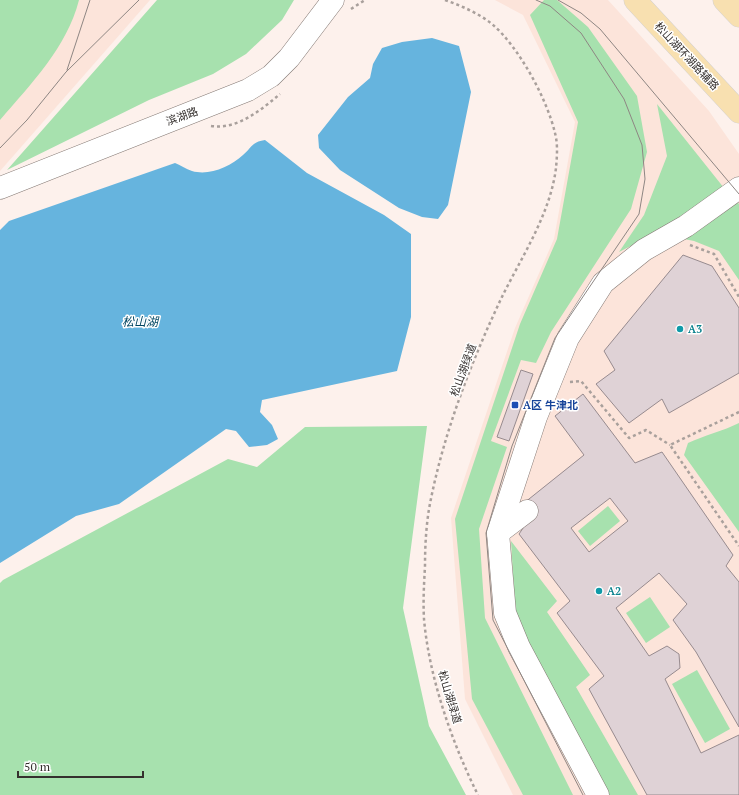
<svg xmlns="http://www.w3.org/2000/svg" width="739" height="795" font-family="'PT Serif','Noto Sans SC',serif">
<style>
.commercial{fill:#fce4da}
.green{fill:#a7e1ae}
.water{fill:#66b4de}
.building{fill:#dfd2d6;stroke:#978b8f;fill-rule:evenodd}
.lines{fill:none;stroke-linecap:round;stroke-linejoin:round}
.minor-casing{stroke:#847974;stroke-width:23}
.major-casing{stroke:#d3d1d1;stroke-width:23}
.path{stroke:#a9a09c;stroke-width:2.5;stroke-dasharray:3 3;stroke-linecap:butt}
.minor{stroke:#fff;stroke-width:22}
.major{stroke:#f8e0b0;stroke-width:22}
.tram{stroke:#8e8683;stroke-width:1}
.culture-dot{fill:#0f9aa8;stroke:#fff;stroke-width:1.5}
.transit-dot{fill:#1a4fb4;stroke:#fff;stroke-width:1.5}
.labels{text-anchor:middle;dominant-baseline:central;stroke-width:3;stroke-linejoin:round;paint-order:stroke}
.street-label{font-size:11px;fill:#35302e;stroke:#fff}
.culture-label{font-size:11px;font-weight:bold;fill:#0d838f;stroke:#fff;text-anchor:start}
.transit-label{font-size:11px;font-weight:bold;fill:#164399;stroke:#fff;text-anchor:start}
.water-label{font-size:12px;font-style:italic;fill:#014662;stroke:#fff}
</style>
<rect width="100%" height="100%" fill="#fdf1ec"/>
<g class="commercial">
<polygon points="0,0 150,0 0,171"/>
<polygon points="495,0 608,0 709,111 739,154 739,795 513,795 465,699 451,518 515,328 554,239 575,122 523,15"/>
</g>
<g class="green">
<path d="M0 0H79C67 47 31 84 0 120Z"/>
<polygon points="157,0 294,0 282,20 246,54 213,74 149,100 7,170"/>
<polygon points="544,0 557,0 588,27 637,96 647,152 631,209 551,332 536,363 521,360 491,441 507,447 479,529 485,618 573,795 523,795 472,699 455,519 520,324 557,239 578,122 530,15"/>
<polygon points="657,104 724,188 658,232 619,252 644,215 667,156"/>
<polygon points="737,202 739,204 739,280 719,251 694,241 679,238"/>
<path d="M739 423V532L684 455 688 443C705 435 723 431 739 423Z"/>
<polygon points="427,426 403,608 429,726 466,795 0,795 0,583 3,580 228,459 257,467 305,427"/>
<polygon points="608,506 620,521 590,546 578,531"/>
<polygon points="511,541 557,601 547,612 590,675 576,687 638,795 606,795 528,647 515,610"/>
<polygon points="650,597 670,627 646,643 626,613"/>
<polygon points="697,670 730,729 705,743 672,684"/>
</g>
<g class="water">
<polygon points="432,38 459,46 471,92 448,205 438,219 422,217 399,208 340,170 319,148 318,135 348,97 370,78 373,64 382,48 402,42"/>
<path d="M265 140 307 173 384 215 411 234V317L397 371 262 400 260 412 272 425 278 439 267 445 249 447 236 431 226 429 119 504 76 516 0 563V230L9 221 175 163C180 165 186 169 192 171 209 176 230 167 243 155 252 147 252 142 265 140Z"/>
</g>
<g class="building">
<polygon points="683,255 712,266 739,308 739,373 669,413 662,399 629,423 596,384 615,370 604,351"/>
<polygon points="521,370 533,374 509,441 497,437"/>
<path d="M583 394 635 463 662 452 733 555 726 566 739 582V727L696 652 673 620 687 604 659 573 616 608 649 656 667 646 679 654 680 668 665 679 701 753 739 735V795H647L589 689 604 676 557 613 570 601 519 534 530 518 524 503 584 455 555 416ZM610 498 628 521 589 552 571 528Z"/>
</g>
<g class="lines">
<g class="minor-casing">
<g id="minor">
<polyline points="0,188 248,90 271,76 289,58 333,0"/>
<polyline points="498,533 527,511"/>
<polyline points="598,795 519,647 505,613 498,533 536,417 568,338 603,283 644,250 686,226 739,188"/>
</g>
</g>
<g class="major-casing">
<g id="major">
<polyline points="635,0 739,112"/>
<polyline points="724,0 739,16"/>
</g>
</g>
<g class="path">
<path d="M445 0C462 6 478 13 492 24 519 47 547 99 555 133 558 144 557 157 556 168 550 216 520 259 500 301 469 367 442 438 429 509 426 528 425 547 425 566 424 584 423 601 424 619 429 677 452 743 478 795"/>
<polyline points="351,9 365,0"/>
<path d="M211 126C237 130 261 110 280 94"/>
<polyline points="690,245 714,254 739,297"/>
<polyline points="570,382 581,381 629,438 646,430 670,445"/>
<polyline points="739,412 670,445 739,546"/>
</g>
<use href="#minor" class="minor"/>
<use href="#major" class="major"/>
<g class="tram">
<polyline points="536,0 550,6 581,33 624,99 642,145 645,179 639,214 555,338 512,446 486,533 493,620 583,795"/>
<polyline points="558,0 581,13 600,29 739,194"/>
<polyline points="67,70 90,0"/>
<polyline points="0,148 27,120 66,72 139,0"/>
</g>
</g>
<g class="culture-dot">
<circle cx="680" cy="329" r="4"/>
<circle cx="599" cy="591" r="4"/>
</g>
<rect class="transit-dot" x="511" y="401" width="8" height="8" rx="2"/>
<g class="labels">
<g class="street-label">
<text transform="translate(687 56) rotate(47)">松山湖环湖路辅路</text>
<text transform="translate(182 116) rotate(-20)">滨湖路</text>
<text transform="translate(463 370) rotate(-70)">松山湖绿道</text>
<text transform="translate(450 697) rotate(73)">松山湖绿道</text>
</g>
<g class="culture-label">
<text x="688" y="329">A3</text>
<text x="607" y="591">A2</text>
</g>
<g class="transit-label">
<text x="523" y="405">A区 牛津北</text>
</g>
<g class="water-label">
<text x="140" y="321">松山湖</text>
</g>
</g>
<path d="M18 771v6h125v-6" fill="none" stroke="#35302e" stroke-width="2"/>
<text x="24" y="771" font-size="12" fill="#35302e" stroke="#ffffff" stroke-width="3" paint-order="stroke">50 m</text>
</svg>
